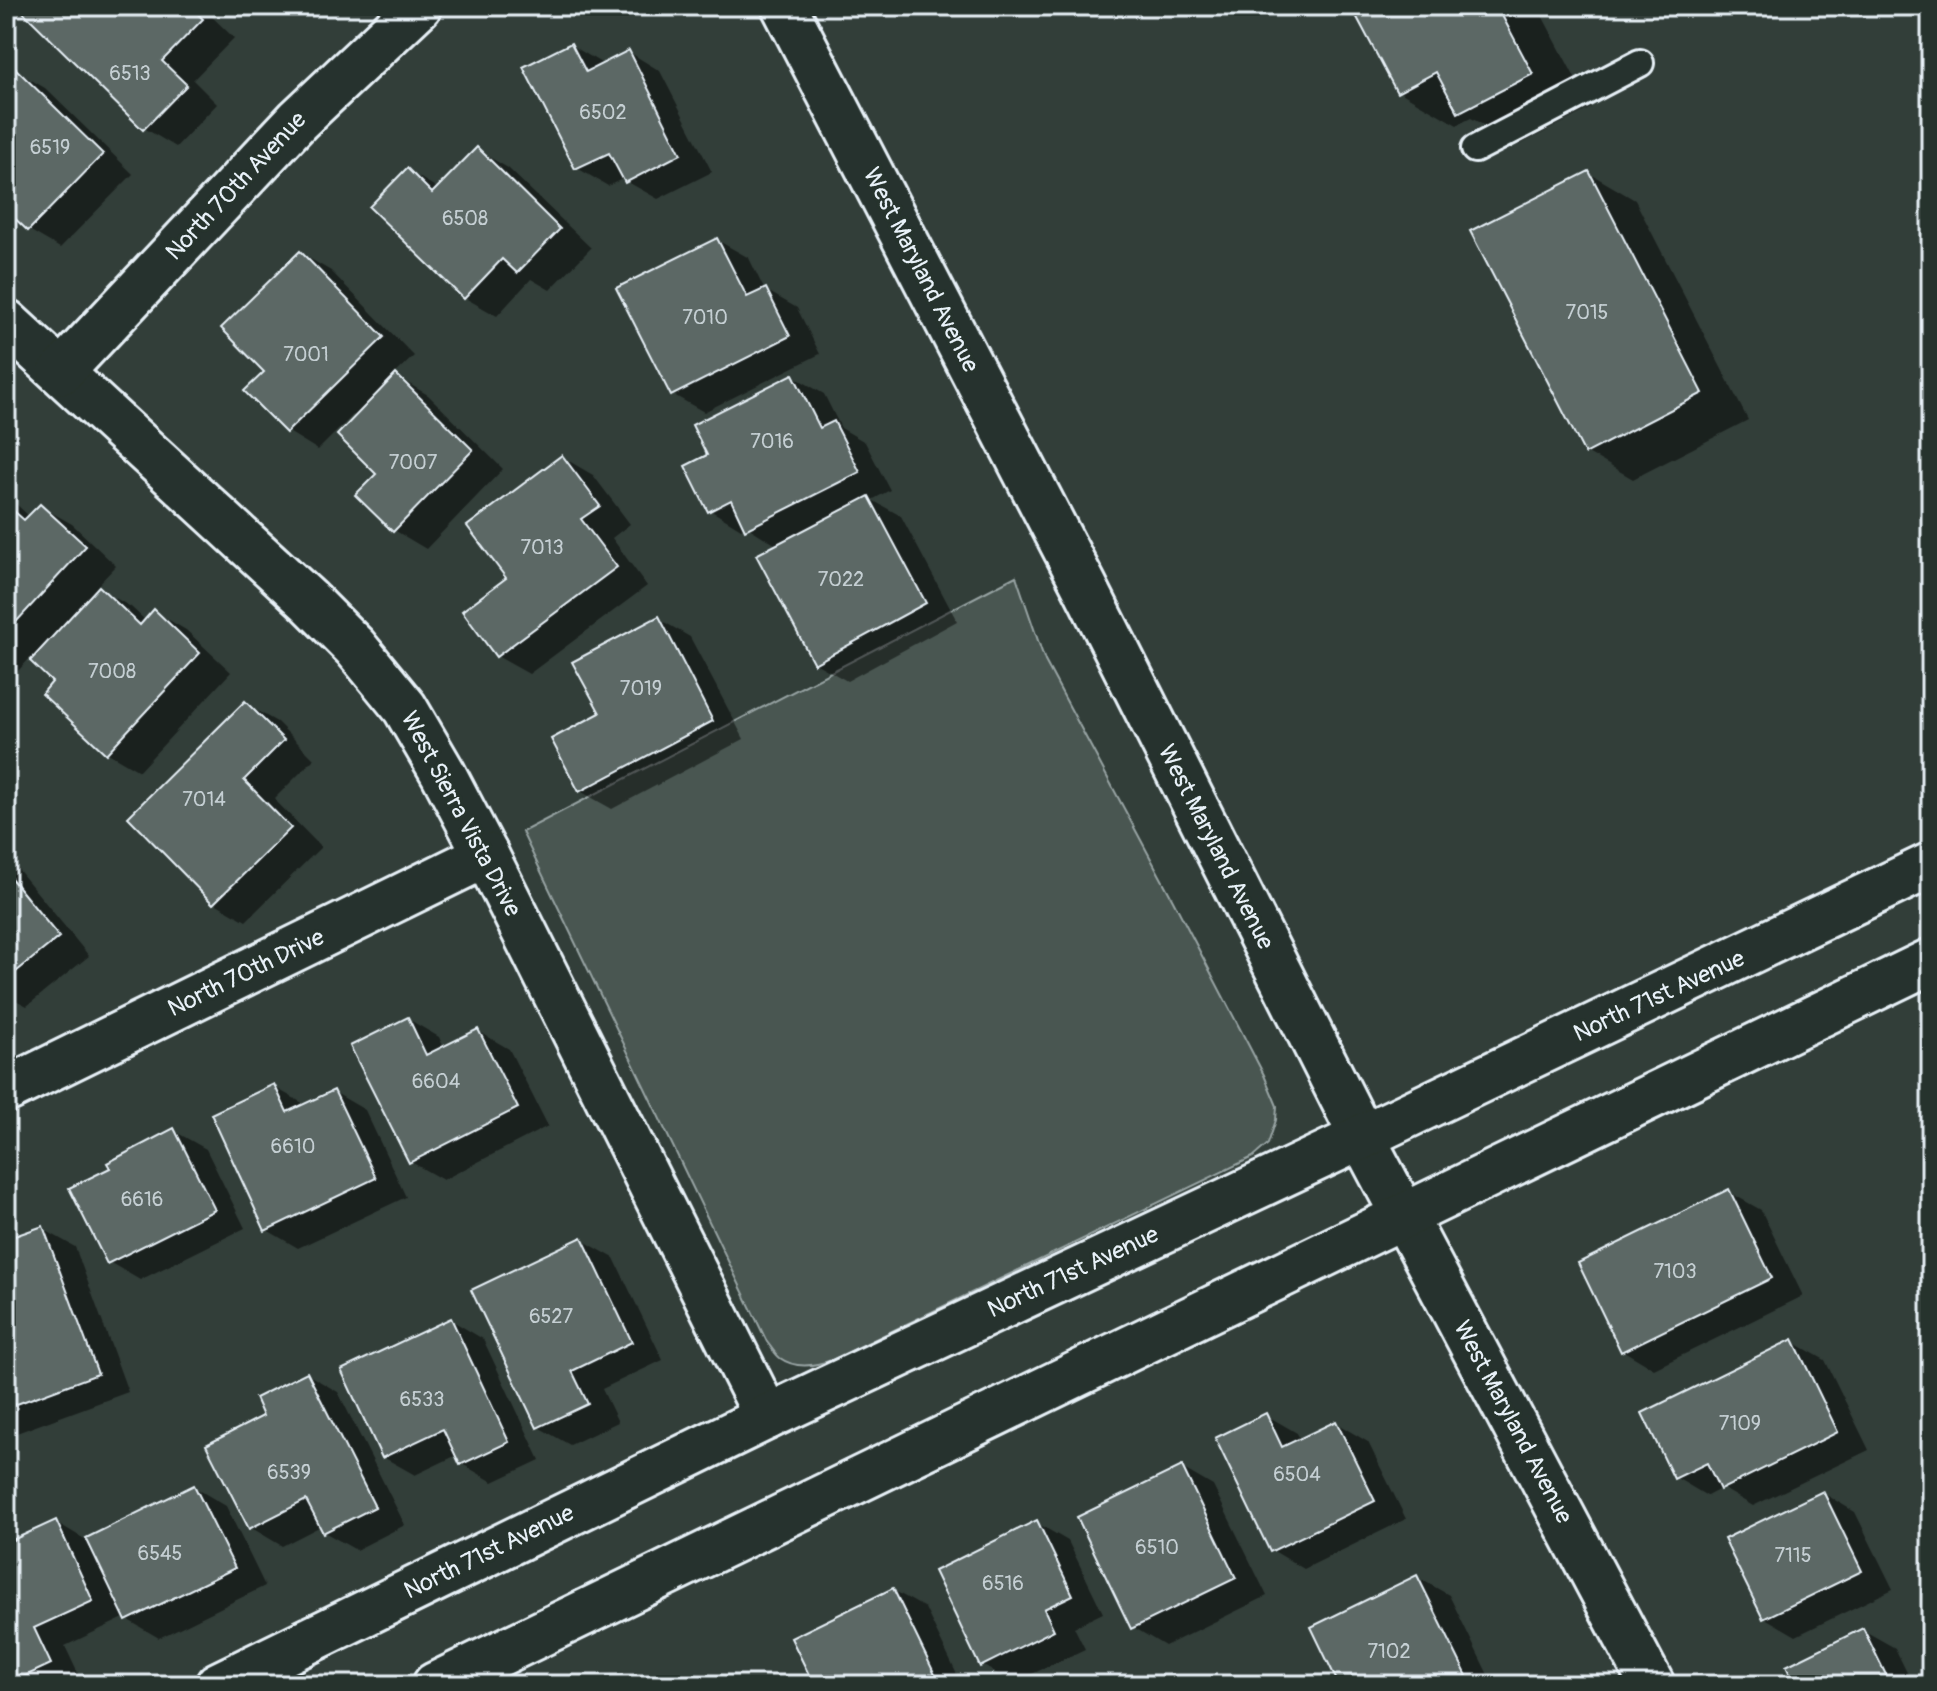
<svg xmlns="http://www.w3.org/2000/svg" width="1937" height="1691" font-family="Pangolin,sans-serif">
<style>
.green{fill:#495651;stroke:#98a4a4;stroke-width:2}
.shadow{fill:#0007}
.building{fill:#5c6865;stroke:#e8f1f8;stroke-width:2}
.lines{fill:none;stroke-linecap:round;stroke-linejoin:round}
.lane-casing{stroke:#e8f1f8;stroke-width:32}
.street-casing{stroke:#e8f1f8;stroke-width:50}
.secondary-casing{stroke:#e8f1f8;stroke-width:50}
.lane{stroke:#26332d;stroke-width:26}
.street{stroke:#26332d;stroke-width:44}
.secondary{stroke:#26332d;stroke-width:44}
.labels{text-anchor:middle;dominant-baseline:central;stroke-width:6;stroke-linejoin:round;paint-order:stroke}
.number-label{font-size:20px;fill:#c5cfd3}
.street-label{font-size:24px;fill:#e8f1f8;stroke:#26332d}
</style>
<rect width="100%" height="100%" fill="#323e39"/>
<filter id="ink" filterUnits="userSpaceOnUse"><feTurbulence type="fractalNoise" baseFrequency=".0125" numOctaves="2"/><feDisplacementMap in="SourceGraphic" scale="16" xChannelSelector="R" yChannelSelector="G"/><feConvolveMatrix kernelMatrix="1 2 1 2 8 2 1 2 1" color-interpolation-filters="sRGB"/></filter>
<g filter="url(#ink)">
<path class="green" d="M1016 576 1045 661 1173 900 1264 1075 1277 1106 1276 1120 1268 1144 1253 1157 832 1360C815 1366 795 1369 780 1358 775 1354 771 1347 767 1342L522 832Z"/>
<g class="shadow">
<polygon points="30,6 201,6 234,38 193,80 217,104 176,147 144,128"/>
<polygon points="1354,6 1537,6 1591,108 1519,145 1471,118 1457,125 1398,91"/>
<polygon points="571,45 603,64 629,52 660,71 712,172 658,199 626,181 624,178 608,186 577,168"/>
<polygon points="14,70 45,88 133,174 60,248 29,230 6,207 6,78"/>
<polygon points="477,150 508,168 591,248 550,290 531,279 497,316 465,298 372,207 407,170 439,189"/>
<polygon points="1589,173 1635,200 1748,420 1633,479 1586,452"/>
<polygon points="717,240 749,258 764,289 797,308 820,354 704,412 672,394"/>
<polygon points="300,253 331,271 414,356 394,375 428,395 503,469 426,549 394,530 379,474 356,418 353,415 318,450 287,431 267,372"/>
<polygon points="793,376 824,394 841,428 865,442 890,490 872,500 901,516 957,621 847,681 815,663 778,546 746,526 741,529 710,510 710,456"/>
<polygon points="562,457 593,475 630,524 612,538 647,586 529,674 497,656 509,578"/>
<polygon points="6,498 14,502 30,517 40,506 72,524 116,566 96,587 131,607 146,621 155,612 186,630 231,672 139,771 108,753 45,694 55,682 30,658 18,671 6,664"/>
<polygon points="659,619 690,637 744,739 612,809 580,791 603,714"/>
<polygon points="245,704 277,722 314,759 274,799 321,847 246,921 215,903 131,817"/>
<polygon points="6,858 13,863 89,956 27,1006 6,995"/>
<polygon points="408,1019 439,1037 444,1048 478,1031 509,1049 548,1126 443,1180 411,1162"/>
<polygon points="274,1087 306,1105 334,1092 365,1110 406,1197 298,1248 267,1230"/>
<polygon points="174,1131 206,1149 245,1228 140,1280 109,1262 112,1169"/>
<polygon points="1729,1192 1761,1210 1803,1296 1654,1369 1622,1350"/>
<polygon points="43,1229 75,1247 128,1392 14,1434 6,1429 6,1242"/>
<polygon points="582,1240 614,1258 663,1360 602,1389 618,1422 570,1445 538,1427"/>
<polygon points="451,1320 483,1339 540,1460 493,1482 462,1464 457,1455 415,1475 383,1457"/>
<polygon points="1793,1342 1825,1360 1869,1450 1753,1506 1722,1488 1707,1496 1675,1477"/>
<polygon points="307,1374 338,1392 405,1525 356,1550 324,1532 321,1526 282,1546 250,1527 266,1417"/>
<polygon points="1266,1415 1297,1433 1301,1441 1336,1423 1368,1442 1406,1519 1304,1569 1272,1550"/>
<polygon points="1182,1468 1213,1486 1267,1596 1165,1646 1133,1627"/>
<polygon points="194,1487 226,1506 265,1586 159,1638 128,1620 126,1617 65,1646 82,1682 76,1685 6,1685 6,1543 8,1544 56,1522 86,1540"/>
<polygon points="1823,1493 1855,1512 1893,1589 1796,1636 1765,1618"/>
<polygon points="1037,1523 1068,1541 1103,1613 1074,1627 1085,1649 1013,1683 982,1665"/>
<polygon points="1417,1577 1449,1595 1493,1685 1342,1685"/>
<polygon points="893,1590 925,1608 962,1685 816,1685"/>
<polygon points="1863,1630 1895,1648 1913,1685 1798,1685"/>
</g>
<g class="building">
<polygon points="27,6 190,6 203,19 162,61 187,85 143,130 22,11"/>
<polygon points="1351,6 1497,6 1533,74 1458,113 1436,72 1397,93"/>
<polygon points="571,43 586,72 629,50 681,154 625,183 609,153 575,169 523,67"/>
<polygon points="14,67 103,154 28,231 6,210 6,75"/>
<polygon points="477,147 560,229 517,273 502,259 464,299 369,207 407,168 432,193"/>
<polygon points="1589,171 1703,393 1585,454 1470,231"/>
<polygon points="717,238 747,297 766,288 790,336 671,396 616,288"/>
<polygon points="300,251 384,337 286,433 244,391 264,372 221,328"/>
<polygon points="396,374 473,450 393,532 355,495 376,474 337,435"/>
<polygon points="793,374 820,428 834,421 860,472 745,530 731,500 708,512 685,466 707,455 692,425"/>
<polygon points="562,455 600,506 581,519 617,567 496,657 462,611 506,578 467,526"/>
<polygon points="869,496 926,603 814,664 756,555"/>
<polygon points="6,504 24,520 40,504 86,546 6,633"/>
<polygon points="99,586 140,625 154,609 200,653 106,754 42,694 52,682 30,661"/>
<polygon points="659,616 713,721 579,792 551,739 600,713 572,662"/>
<polygon points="245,701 284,740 244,780 291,828 213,904 128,817"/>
<polygon points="6,872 59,937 6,980"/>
<polygon points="408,1017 426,1055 478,1029 518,1108 409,1163 350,1046"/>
<polygon points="274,1084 287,1112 334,1090 376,1178 265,1231 211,1114"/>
<polygon points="174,1128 215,1210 107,1264 69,1188 110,1168 107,1163"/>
<polygon points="1729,1189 1772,1278 1621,1352 1578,1263"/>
<polygon points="43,1226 98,1374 6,1408 6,1239"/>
<polygon points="582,1237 632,1342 572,1371 588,1404 537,1428 471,1290"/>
<polygon points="451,1318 509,1442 460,1465 443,1429 382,1458 341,1370"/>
<polygon points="1793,1339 1838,1432 1720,1490 1707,1463 1674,1479 1642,1413"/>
<polygon points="307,1372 375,1507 323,1533 306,1500 249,1529 206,1445 263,1416 255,1398"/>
<polygon points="1266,1413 1282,1447 1336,1421 1375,1501 1270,1552 1215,1438"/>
<polygon points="1182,1466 1236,1578 1131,1629 1077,1517"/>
<polygon points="194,1485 235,1568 126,1621 86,1538"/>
<polygon points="1823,1491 1862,1571 1763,1619 1724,1539"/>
<polygon points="56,1520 93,1601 34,1628 51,1664 6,1685 6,1543"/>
<polygon points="1037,1520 1073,1595 1044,1609 1054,1630 980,1667 934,1571"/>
<polygon points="1417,1575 1467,1676 1448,1685 1339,1685 1311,1627"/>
<polygon points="893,1588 940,1685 814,1685 791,1638"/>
<polygon points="1863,1628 1891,1685 1795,1685 1786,1666"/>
</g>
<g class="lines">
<g class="lane-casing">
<polyline id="lane" points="1475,149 1640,63"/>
</g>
<g class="street-casing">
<g id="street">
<polyline points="6,322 309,601 355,647 405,708 443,773 486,855 767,1417"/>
<polyline points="61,372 298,120 419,6"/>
<polyline points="6,1090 486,855"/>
</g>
</g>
<g class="secondary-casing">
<g id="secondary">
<polyline points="784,6 1084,585 1362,1137 1652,1685"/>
<polyline points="218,1685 767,1417 1362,1137 1931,865"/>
<path d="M435 1685C934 1444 1431 1201 1931 961"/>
</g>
</g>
<use href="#lane" class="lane"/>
<use href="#street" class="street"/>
<use href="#secondary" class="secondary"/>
</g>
</g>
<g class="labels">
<g class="number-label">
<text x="130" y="73">6513</text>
<text x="603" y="112">6502</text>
<text x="50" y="147">6519</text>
<text x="465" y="218">6508</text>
<text x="1587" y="312">7015</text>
<text x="705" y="317">7010</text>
<text x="306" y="354">7001</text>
<text x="772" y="441">7016</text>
<text x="413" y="462">7007</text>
<text x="542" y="547">7013</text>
<text x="841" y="579">7022</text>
<text x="112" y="671">7008</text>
<text x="641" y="688">7019</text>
<text x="204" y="799">7014</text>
<text x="436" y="1081">6604</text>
<text x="293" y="1146">6610</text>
<text x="142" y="1199">6616</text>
<text x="1675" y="1271">7103</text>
<text x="551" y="1316">6527</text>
<text x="422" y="1399">6533</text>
<text x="1740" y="1423">7109</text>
<text x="289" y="1472">6539</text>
<text x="1297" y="1474">6504</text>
<text x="1157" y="1547">6510</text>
<text x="160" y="1553">6545</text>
<text x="1793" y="1555">7115</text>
<text x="1003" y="1583">6516</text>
<text x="1389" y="1651">7102</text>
</g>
<g class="street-label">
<text transform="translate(236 186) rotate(-47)">North 70th Avenue</text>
<text transform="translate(921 270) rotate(63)">West Maryland Avenue</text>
<text transform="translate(461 814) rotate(62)">West Sierra Vista Drive</text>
<text transform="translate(1216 847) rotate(63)">West Maryland Avenue</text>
<text transform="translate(246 973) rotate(-26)">North 70th Drive</text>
<text transform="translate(1659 996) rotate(-25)">North 71st Avenue</text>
<text transform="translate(1073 1272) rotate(-25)">North 71st Avenue</text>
<text transform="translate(1513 1422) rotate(62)">West Maryland Avenue</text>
<text transform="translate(489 1552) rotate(-26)">North 71st Avenue</text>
</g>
</g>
<rect width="1937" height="1691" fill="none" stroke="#26332d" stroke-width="32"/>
<rect x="16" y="16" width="1905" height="1659" fill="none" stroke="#e8f1f8" stroke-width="3" filter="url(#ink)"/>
</svg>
